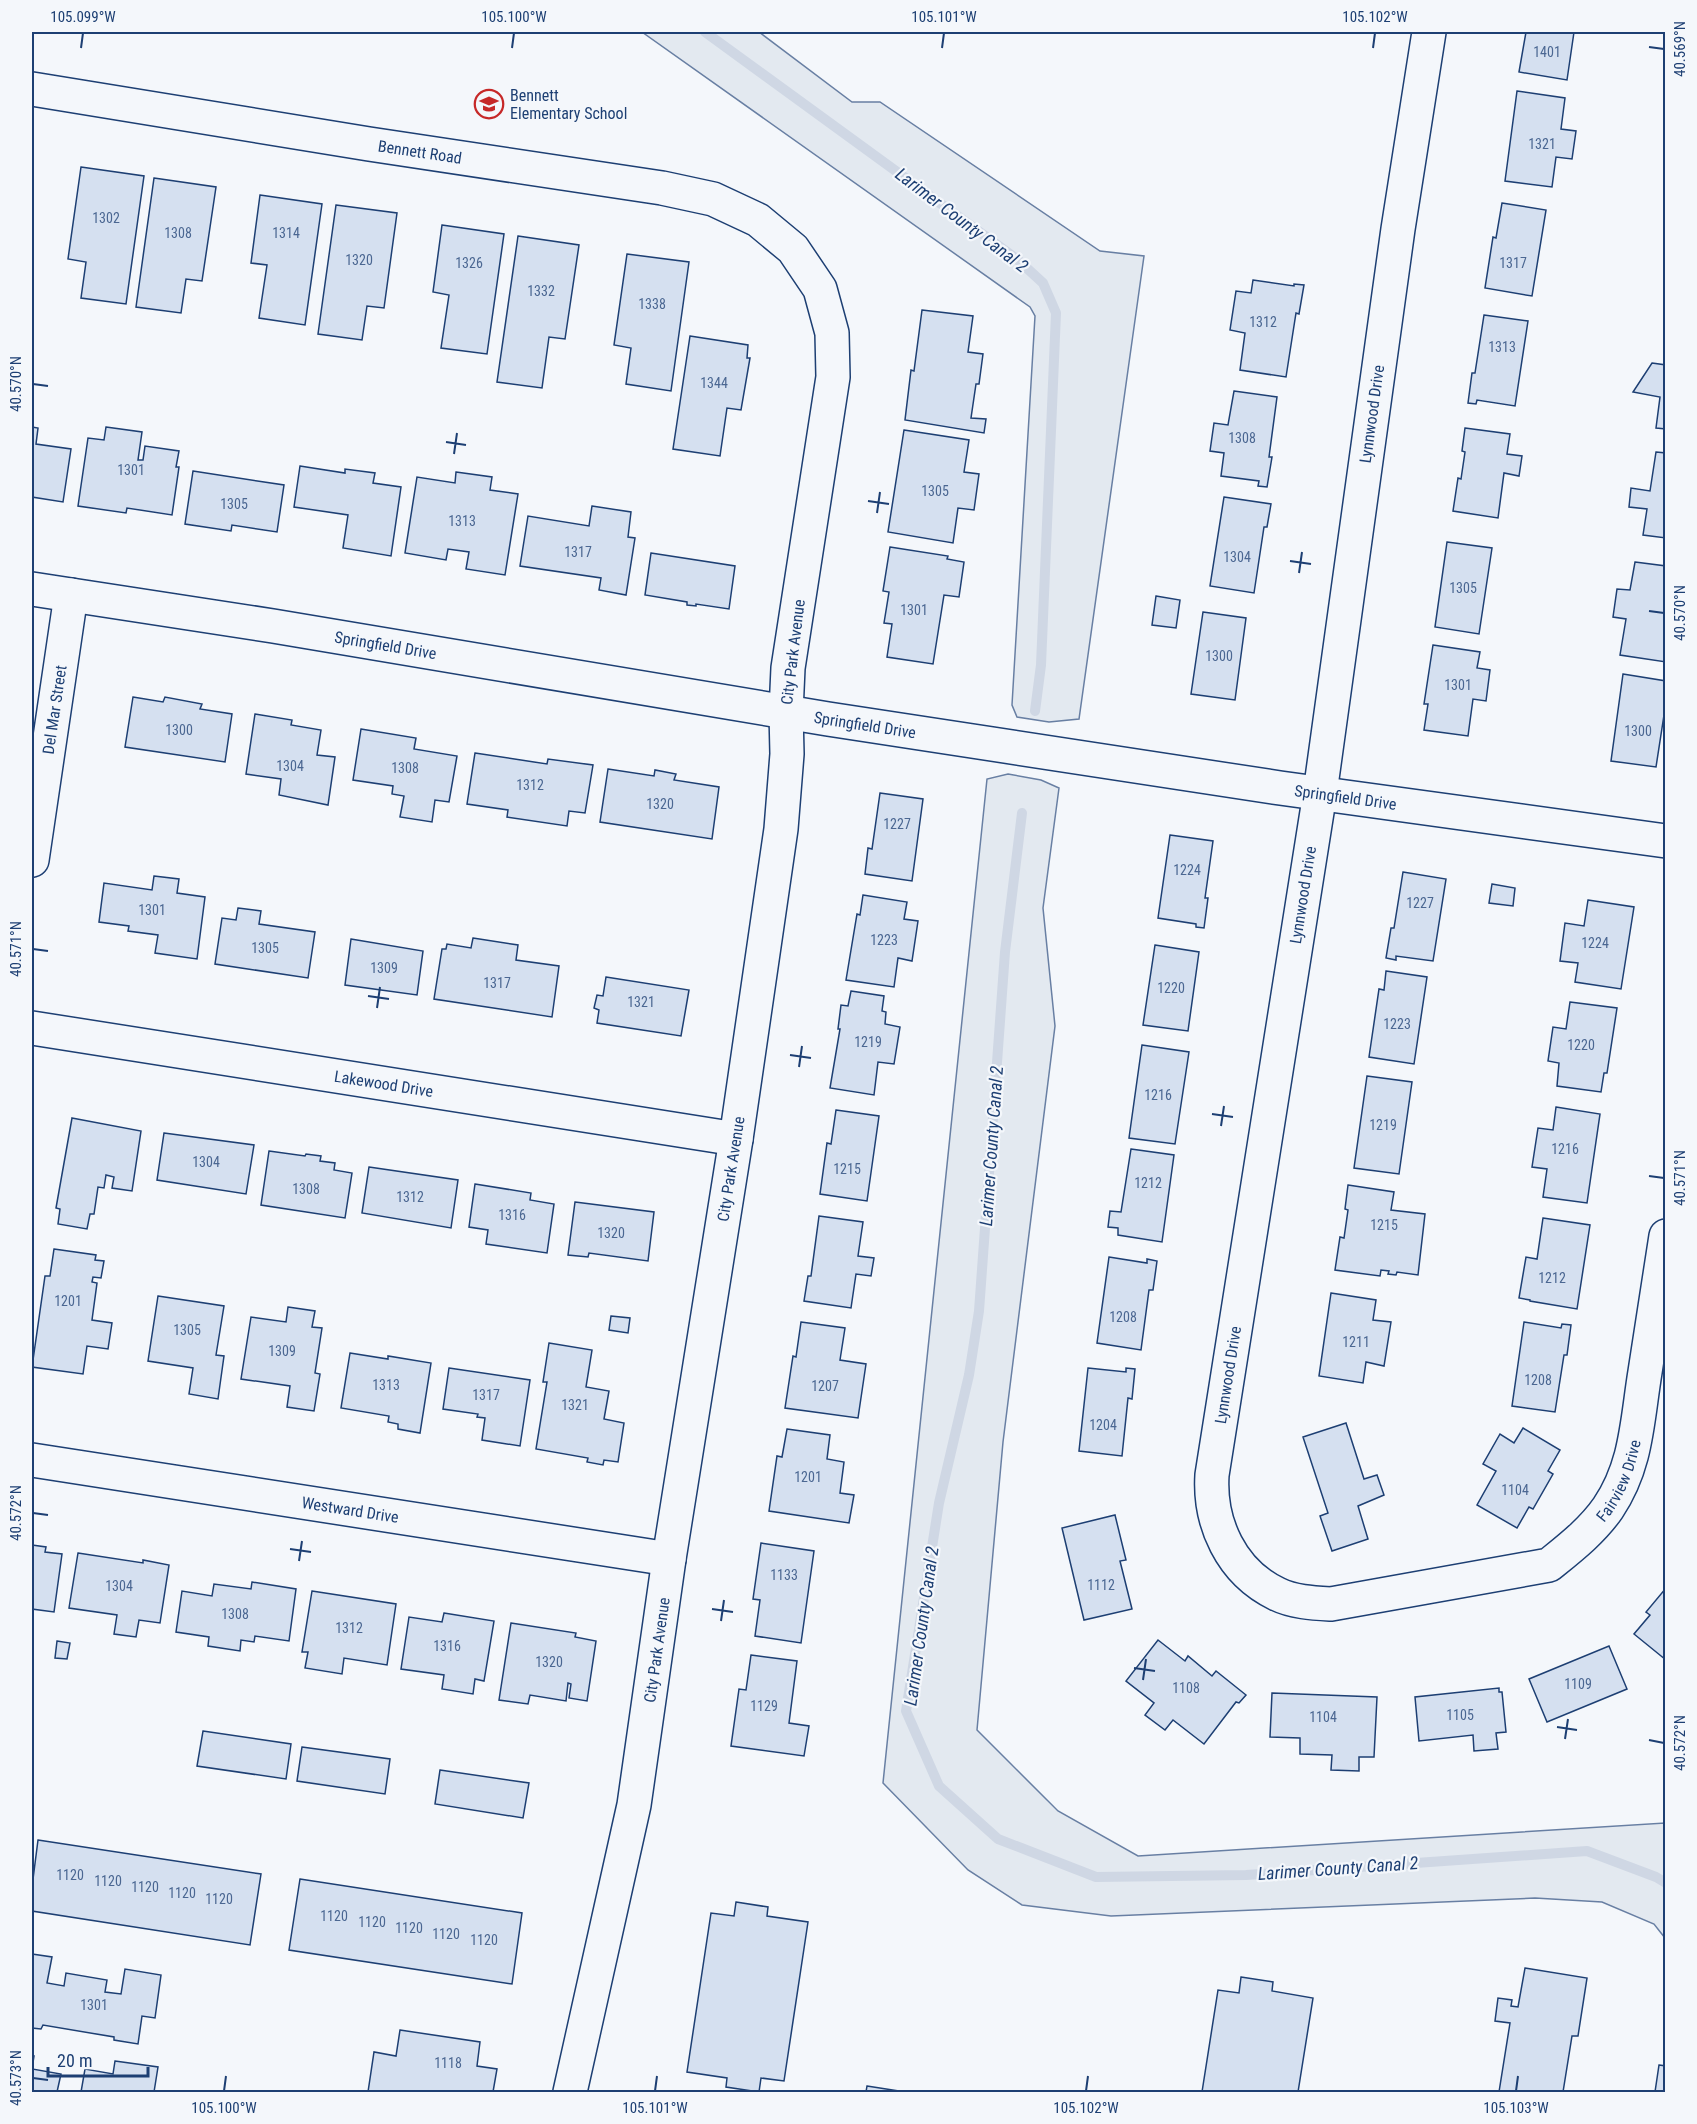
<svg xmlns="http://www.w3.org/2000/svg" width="1697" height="2124" font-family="'Roboto Condensed',sans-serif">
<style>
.green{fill:#e3e9f0;stroke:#687fa3;stroke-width:1.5}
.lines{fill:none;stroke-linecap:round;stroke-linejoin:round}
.stream{stroke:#cfd7e4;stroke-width:10}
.building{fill:#d5e0f0;stroke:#1d3f73;stroke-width:1.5}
.minor-casing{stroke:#1d3f73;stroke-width:36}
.minor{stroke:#f4f7fb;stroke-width:33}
.ticks{fill:none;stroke:#1d3f73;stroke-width:2}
.labels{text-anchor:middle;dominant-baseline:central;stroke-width:4.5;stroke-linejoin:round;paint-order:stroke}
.number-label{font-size:14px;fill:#4b6792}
.poi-label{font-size:16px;fill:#1d3f73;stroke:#f4f7fb;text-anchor:start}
.street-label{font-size:16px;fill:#1d3f73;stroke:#f4f7fb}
.water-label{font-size:18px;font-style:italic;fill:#1d3f73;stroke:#f4f7fb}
.neatline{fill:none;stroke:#1d3f73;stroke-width:2}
.ticks-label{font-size:15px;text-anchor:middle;fill:#1d3f73}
</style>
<rect width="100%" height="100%" fill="#f4f7fb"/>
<g class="green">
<polygon points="642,32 759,32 852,102 880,102 1100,251 1144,256 1079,719 1049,722 1017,717 1012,705 1035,316 1030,307"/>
<polygon points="1008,774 1041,780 1059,788 1043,908 1055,1026 1003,1442 977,1730 1058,1811 1138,1856 1665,1823 1665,1938 1654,1924 1602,1902 1535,1898 1111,1916 1022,1905 968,1870 883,1783 987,779"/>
</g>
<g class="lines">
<g class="stream">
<polyline points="705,32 1018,260 1043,283 1056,313 1041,665 1035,711"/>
<polyline points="1022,813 1005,952 979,1311 969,1375 939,1503 906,1711 939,1786 998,1839 1096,1877 1246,1875 1587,1851 1656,1877 1666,1883"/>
</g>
</g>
<g class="building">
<polygon points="1526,32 1574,32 1567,80 1519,72"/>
<polygon points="1517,91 1565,98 1561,129 1576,131 1572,159 1556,157 1552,187 1505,181"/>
<polygon points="81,167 144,176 126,304 81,298 86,262 68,259"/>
<polygon points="154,178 216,187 202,281 186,279 181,313 136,307"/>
<polygon points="260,195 322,204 305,325 259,318 267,265 251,263"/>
<polygon points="1502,203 1546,210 1532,296 1485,288 1493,237 1496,238"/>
<polygon points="336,205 397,213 384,308 367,306 362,340 318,334"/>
<polygon points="442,225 504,234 487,354 441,348 449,295 433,292"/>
<polygon points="518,236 579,245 565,339 549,337 542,388 497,382"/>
<polygon points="627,254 689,262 671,391 626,384 631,348 614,345"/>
<polygon points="1253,280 1294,286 1294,284 1304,285 1299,314 1296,313 1286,377 1240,370 1245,333 1230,330 1236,291 1251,293"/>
<polygon points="922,310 973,316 968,352 983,354 979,384 976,384 971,418 986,419 984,433 905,420 911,370 914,371"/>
<polygon points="1484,315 1528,321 1515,406 1477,400 1476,404 1468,403 1472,373 1475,373"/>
<polygon points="690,336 748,345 747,358 750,358 741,410 727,408 720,456 673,449"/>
<polygon points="1652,363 1666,365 1666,429 1656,428 1660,397 1633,392"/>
<polygon points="1234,391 1277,397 1269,457 1272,457 1267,487 1258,486 1259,481 1221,476 1224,453 1210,451 1214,423 1228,425"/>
<polygon points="32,427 38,428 36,444 71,449 63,502 32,497"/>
<polygon points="106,427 142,432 138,460 143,460 145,446 179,451 176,467 179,467 172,515 127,508 126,513 78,506 88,438 104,440"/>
<polygon points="1465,428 1510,434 1507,454 1522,456 1519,476 1504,473 1498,518 1453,511 1458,478 1461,479 1465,452 1462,451"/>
<polygon points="904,430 969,440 964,472 979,474 974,510 958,508 953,543 888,532"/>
<polygon points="1656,452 1666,453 1666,538 1643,535 1647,509 1629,507 1631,488 1650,491"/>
<polygon points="300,466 345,473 345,469 375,473 373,483 401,487 391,556 343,548 348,515 294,507"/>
<polygon points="193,471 284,485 277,532 232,525 231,531 185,524"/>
<polygon points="456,472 492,477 490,490 518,494 505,575 466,569 469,552 448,549 446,560 405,553 417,477 455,483"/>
<polygon points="1224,497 1271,504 1267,527 1264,527 1254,593 1210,586"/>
<polygon points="592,506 631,512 628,537 635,538 626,595 599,590 601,578 520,566 528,516 589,526"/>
<polygon points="1447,542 1492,548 1479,634 1435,627"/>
<polygon points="890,547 948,556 947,559 964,562 959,597 944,595 933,664 887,657 892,624 884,623 889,592 883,591"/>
<polygon points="651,553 735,566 729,609 696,604 696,606 687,605 687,602 645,595"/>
<polygon points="1635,562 1666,566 1666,662 1620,655 1626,619 1613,617 1617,589 1630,590"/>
<polygon points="1156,596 1180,600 1176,628 1152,625"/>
<polygon points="1203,612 1246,618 1235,700 1191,694"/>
<polygon points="1433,645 1480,652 1477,668 1490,670 1486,701 1473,699 1468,736 1424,730 1428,704 1424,704"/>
<polygon points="1623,674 1666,681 1666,702 1656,767 1611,761"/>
<polygon points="133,697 163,702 165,697 202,704 200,709 232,714 225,762 125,747"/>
<polygon points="255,714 292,720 291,725 321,730 317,755 335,757 328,805 279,795 281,779 246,774"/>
<polygon points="361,729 416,738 414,749 457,756 449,802 435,800 432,822 400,817 404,796 392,794 393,786 353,780"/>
<polygon points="475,753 547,764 548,759 593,765 585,813 569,811 567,826 507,817 508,810 467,804"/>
<polygon points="608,769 654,776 655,770 676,774 674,780 719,787 712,839 600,822"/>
<polygon points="880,793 923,799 912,881 865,874 868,848 872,849"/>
<polygon points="1170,835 1213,841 1205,898 1208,898 1204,928 1196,927 1196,924 1158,918"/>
<polygon points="1403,872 1446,879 1433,961 1396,956 1396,960 1386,958 1391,928 1394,928"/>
<polygon points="154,876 179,879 177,893 205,897 197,959 155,953 158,935 128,931 129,926 99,922 104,883 152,890"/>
<polygon points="1492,884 1515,888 1513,906 1489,903"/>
<polygon points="863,895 907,902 904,919 918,921 912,961 898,958 894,987 846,980 857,914 860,915"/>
<polygon points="1588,900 1634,907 1621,989 1575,982 1578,963 1560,961 1565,923 1584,926"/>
<polygon points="238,908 261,911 259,924 315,932 308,978 215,964 222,918 236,920"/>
<polygon points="473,938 518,945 516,960 559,966 552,1017 434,999 442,949 446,949 447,944 471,948"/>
<polygon points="351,939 423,951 417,995 345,985"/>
<polygon points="1155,945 1199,952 1188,1031 1143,1025"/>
<polygon points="1386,971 1427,977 1414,1064 1369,1057 1379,989 1384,990"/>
<polygon points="606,977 689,990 681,1036 597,1023 599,1010 594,1008 597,995 603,996"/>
<polygon points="851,991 884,996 882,1011 886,1012 885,1024 900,1027 894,1064 878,1062 874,1095 830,1088 840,1029 838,1029 841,1005 848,1006"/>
<polygon points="1570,1002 1617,1008 1607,1073 1604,1073 1601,1092 1557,1086 1559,1063 1548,1061 1553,1027 1566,1029"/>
<polygon points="1142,1045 1189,1052 1175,1144 1129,1138"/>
<polygon points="1367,1076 1412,1082 1399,1174 1354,1168"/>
<polygon points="1556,1107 1600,1114 1587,1203 1543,1197 1547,1169 1532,1167 1538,1128 1553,1130"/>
<polygon points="836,1110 879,1116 867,1201 820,1194 827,1143 831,1144"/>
<polygon points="72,1118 141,1131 132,1191 112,1188 114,1177 106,1175 104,1188 98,1187 94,1214 90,1214 87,1229 58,1224 60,1209 56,1208"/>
<polygon points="164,1133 254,1145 246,1194 157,1180"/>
<polygon points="1131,1149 1174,1155 1162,1242 1118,1235 1118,1228 1108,1227 1110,1211 1121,1212"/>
<polygon points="269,1151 305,1156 306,1154 321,1156 320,1161 335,1163 334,1170 352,1173 345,1218 261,1205"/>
<polygon points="369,1167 458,1180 451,1228 362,1213"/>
<polygon points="475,1184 531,1193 530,1200 554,1204 547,1253 486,1244 488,1230 469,1227"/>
<polygon points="1348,1185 1394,1192 1391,1210 1425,1214 1418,1275 1397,1272 1396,1275 1388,1274 1389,1271 1381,1270 1380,1276 1335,1270 1340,1237 1344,1238 1348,1210 1345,1209"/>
<polygon points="575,1202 654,1212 648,1261 589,1253 588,1257 568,1255"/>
<polygon points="819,1216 863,1222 858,1256 874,1258 871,1276 856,1274 851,1308 804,1301 808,1276 811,1276"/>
<polygon points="1543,1218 1590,1225 1577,1309 1530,1301 1530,1300 1519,1298 1526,1257 1537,1259"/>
<polygon points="54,1249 96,1255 95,1260 104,1261 101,1278 93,1277 92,1282 97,1283 92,1320 112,1323 108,1349 87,1346 83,1374 32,1367 45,1276 50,1276"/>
<polygon points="1109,1257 1147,1263 1147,1259 1157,1261 1153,1290 1149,1290 1141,1350 1097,1343"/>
<polygon points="1331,1293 1376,1300 1373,1320 1391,1322 1384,1366 1366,1362 1363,1383 1319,1376"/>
<polygon points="158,1296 224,1306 216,1355 224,1356 218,1399 189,1394 193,1368 148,1361"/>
<polygon points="288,1307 315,1311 312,1327 322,1328 315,1373 320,1374 314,1411 287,1407 290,1386 241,1379 251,1317 286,1322"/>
<polygon points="611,1316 630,1318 628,1333 609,1330"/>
<polygon points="801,1322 845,1328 840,1360 866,1364 858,1418 785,1408 793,1356 796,1357"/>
<polygon points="1524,1322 1561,1328 1562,1324 1571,1325 1567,1355 1564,1355 1555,1412 1512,1406"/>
<polygon points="549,1343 592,1350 586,1387 609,1391 604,1419 624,1423 618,1462 604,1460 603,1465 587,1462 588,1458 536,1449 547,1382 543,1382"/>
<polygon points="350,1353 388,1359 388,1356 431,1363 420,1433 398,1429 398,1424 388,1422 389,1416 341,1408"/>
<polygon points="449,1368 530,1380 520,1446 482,1440 485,1418 477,1417 478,1414 443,1409"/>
<polygon points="1088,1368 1126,1372 1126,1368 1135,1369 1132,1399 1128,1398 1122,1456 1079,1451"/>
<polygon points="1346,1423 1364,1479 1377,1475 1384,1495 1358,1506 1368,1539 1332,1551 1320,1516 1328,1513 1303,1437"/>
<polygon points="1523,1428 1560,1450 1548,1471 1553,1474 1533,1509 1529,1507 1517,1528 1477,1505 1496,1471 1483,1464 1500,1434 1514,1443"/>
<polygon points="787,1429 830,1435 827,1459 844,1462 840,1493 854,1495 849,1523 769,1511 777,1456 782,1457"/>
<polygon points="1115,1515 1126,1560 1120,1561 1132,1609 1084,1620 1062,1528"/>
<polygon points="761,1543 814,1551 801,1643 755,1636 760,1600 753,1599"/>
<polygon points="32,1545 46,1547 45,1552 62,1554 54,1612 32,1609"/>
<polygon points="78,1553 143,1563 143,1560 169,1565 160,1623 139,1620 136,1637 114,1634 117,1615 69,1608"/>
<polygon points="252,1582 296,1589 289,1641 255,1636 254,1642 241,1640 240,1651 208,1646 209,1637 176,1632 182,1591 212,1596 214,1584 251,1589"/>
<polygon points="1666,1588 1666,1660 1634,1634 1650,1615 1646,1612"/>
<polygon points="312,1591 396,1604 387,1665 344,1658 342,1674 305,1668 308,1652 302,1652"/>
<polygon points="444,1613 494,1621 484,1681 475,1679 473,1694 442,1689 444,1675 401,1669 409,1617 442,1622"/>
<polygon points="511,1623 576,1633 575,1637 596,1641 587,1701 569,1698 571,1684 568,1683 566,1701 530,1695 528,1704 499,1700"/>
<polygon points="1158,1640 1185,1661 1188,1656 1212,1676 1216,1671 1246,1695 1239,1703 1236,1702 1204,1744 1173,1720 1165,1730 1145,1715 1154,1703 1126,1681"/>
<polygon points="57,1641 70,1643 67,1659 55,1658"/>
<polygon points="1609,1646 1627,1689 1547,1722 1529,1679"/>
<polygon points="751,1655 797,1661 789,1723 809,1726 804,1756 731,1746 739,1689 746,1690"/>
<polygon points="1499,1688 1499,1692 1502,1692 1506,1732 1496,1733 1498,1749 1474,1751 1473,1735 1419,1741 1415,1697"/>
<polygon points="1272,1693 1377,1697 1374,1757 1359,1757 1359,1771 1331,1770 1332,1755 1300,1754 1300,1738 1270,1737"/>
<polygon points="203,1731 291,1744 286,1779 197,1766"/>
<polygon points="302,1747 390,1759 385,1794 297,1781"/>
<polygon points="440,1770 529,1783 523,1818 435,1804"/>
<polygon points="38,1840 261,1874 250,1945 32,1911 32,1887"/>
<polygon points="300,1879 522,1913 512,1984 289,1950"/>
<polygon points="736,1902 768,1907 767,1916 808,1922 784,2081 761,2078 759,2092 726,2087 727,2078 687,2072 711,1913 734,1916"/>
<polygon points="32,1954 52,1957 47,1983 64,1986 66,1973 107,1980 105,1992 121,1994 125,1969 161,1975 155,2018 142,2016 138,2044 114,2040 114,2037 43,2025 41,2029 32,2028"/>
<polygon points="1525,1968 1587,1978 1578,2036 1572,2036 1563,2092 1499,2092 1510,2023 1495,2021 1498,1998 1512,2000 1511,2006 1518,2007"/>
<polygon points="1241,1977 1273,1982 1272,1991 1313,1998 1298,2092 1202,2092 1218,1990 1239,1993"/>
<polygon points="400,2030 480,2042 477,2066 497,2069 493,2092 368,2092 374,2052 396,2056"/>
<polygon points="32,2056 34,2056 32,2069 61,2074 57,2092 32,2092"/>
<polygon points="115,2061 158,2067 154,2092 81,2092 85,2069 113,2074"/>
<polygon points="1659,2065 1666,2066 1666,2092 1655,2092"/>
<polygon points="867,2086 899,2091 866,2092"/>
</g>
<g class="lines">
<g class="minor-casing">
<g id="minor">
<path id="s1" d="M1429 32 1398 229 1320 793 1212 1475C1209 1523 1231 1572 1277 1594 1293 1602 1313 1603 1331 1604L1549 1565C1570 1548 1592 1531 1608 1508 1637 1465 1637 1421 1645 1372 1652 1327 1659 1282 1666 1236"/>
<path id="s2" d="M32 89 369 144 662 188 713 199 758 220 793 249 820 289 832 333 833 377 788 668 786 712 787 754 781 829 736 1139 669 1559 634 1805 570 2092"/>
<path id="s3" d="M32 589 273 626 828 719 1280 788 1666 841"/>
<path id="s4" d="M32 860 71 595"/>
<path id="s5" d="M32 1028 736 1139"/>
<path id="s6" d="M32 1460 669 1559"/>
</g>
</g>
<use href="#minor" class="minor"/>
</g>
<path class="ticks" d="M1649 47 1664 49M81 48 83 33M512 48 514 33M942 48 944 33M1373 48 1375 33M33 384 48 386M446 442 466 445M454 454 457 433M868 501 889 504M877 513 880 492M1290 561 1311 564M1299 573 1302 552M1649 611 1664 613M33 949 48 951M368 996 389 999M377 1008 380 987M790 1055 811 1058M799 1067 802 1046M1212 1114 1233 1117M1221 1126 1224 1106M1649 1176 1664 1178M33 1513 48 1515M290 1549 311 1552M299 1561 302 1541M712 1609 733 1612M721 1621 724 1600M1134 1668 1155 1671M1143 1680 1146 1659M1557 1727 1577 1730M1565 1739 1568 1719M1649 1740 1664 1743M33 2078 48 2080M224 2091 226 2076M655 2091 657 2076M1086 2091 1088 2076M1516 2091 1518 2076"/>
<defs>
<g id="school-ring" transform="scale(1.5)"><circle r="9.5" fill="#f4f7fb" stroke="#c62828" stroke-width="1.5"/><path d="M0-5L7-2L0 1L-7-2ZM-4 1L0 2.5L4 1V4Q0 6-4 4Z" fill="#c62828"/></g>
</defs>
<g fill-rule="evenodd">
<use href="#school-ring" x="489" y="104"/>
</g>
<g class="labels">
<g class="number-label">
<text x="1547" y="52">1401</text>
<text x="1542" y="144">1321</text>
<text x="106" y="218">1302</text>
<text x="178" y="233">1308</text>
<text x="286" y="233">1314</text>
<text x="359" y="260">1320</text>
<text x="469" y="263">1326</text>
<text x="1513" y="263">1317</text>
<text x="541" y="291">1332</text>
<text x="652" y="304">1338</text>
<text x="1263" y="322">1312</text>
<text x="1502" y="347">1313</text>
<text x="714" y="383">1344</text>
<text x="1242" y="438">1308</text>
<text x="131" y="470">1301</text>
<text x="935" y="491">1305</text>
<text x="234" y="504">1305</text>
<text x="462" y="521">1313</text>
<text x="578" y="552">1317</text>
<text x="1237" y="557">1304</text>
<text x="1463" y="588">1305</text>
<text x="914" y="610">1301</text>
<text x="1219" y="656">1300</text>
<text x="1458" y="685">1301</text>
<text x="179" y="730">1300</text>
<text x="1638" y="731">1300</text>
<text x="290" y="766">1304</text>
<text x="405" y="768">1308</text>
<text x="530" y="785">1312</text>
<text x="660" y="804">1320</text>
<text x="897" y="824">1227</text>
<text x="1187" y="870">1224</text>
<text x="1420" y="903">1227</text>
<text x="152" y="910">1301</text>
<text x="884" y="940">1223</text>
<text x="1595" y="943">1224</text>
<text x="265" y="948">1305</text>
<text x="384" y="968">1309</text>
<text x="497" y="983">1317</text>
<text x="1171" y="988">1220</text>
<text x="641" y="1002">1321</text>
<text x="1397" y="1024">1223</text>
<text x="868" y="1042">1219</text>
<text x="1581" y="1045">1220</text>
<text x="1158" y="1095">1216</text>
<text x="1383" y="1125">1219</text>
<text x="1565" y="1149">1216</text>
<text x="206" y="1162">1304</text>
<text x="847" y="1169">1215</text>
<text x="1148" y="1183">1212</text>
<text x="306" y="1189">1308</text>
<text x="410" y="1197">1312</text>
<text x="512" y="1215">1316</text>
<text x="1384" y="1225">1215</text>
<text x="611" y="1233">1320</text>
<text x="1552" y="1278">1212</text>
<text x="68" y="1301">1201</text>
<text x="1123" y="1317">1208</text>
<text x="187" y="1330">1305</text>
<text x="1356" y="1342">1211</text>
<text x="282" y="1351">1309</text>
<text x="1538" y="1380">1208</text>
<text x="386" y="1385">1313</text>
<text x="825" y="1386">1207</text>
<text x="486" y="1395">1317</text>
<text x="575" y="1405">1321</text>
<text x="1103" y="1425">1204</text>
<text x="808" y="1477">1201</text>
<text x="1515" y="1490">1104</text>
<text x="784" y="1575">1133</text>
<text x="1101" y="1585">1112</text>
<text x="119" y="1586">1304</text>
<text x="235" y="1614">1308</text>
<text x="349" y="1628">1312</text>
<text x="447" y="1646">1316</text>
<text x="549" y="1662">1320</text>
<text x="1578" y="1684">1109</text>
<text x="1186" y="1688">1108</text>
<text x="764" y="1706">1129</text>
<text x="1460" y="1715">1105</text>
<text x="1323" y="1717">1104</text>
<text x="70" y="1875">1120</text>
<text x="108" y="1881">1120</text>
<text x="145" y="1887">1120</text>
<text x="182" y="1893">1120</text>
<text x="219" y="1899">1120</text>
<text x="334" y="1916">1120</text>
<text x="372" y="1922">1120</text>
<text x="409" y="1928">1120</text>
<text x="446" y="1934">1120</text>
<text x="484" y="1940">1120</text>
<text x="94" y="2005">1301</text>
<text x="448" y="2063">1118</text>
</g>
<g class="poi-label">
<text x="510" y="95">Bennett<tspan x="510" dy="18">Elementary School</tspan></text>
</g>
<g class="street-label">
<text stroke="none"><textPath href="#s2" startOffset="393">Bennett Road</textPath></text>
<text transform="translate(1372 414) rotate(-82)">Lynnwood Drive</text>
<text stroke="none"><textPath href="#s3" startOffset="358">Springfield Drive</textPath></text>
<text transform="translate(793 652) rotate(-83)">City Park Avenue</text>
<text stroke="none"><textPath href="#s4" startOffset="152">Del Mar Street</textPath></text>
<text stroke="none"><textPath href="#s3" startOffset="844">Springfield Drive</textPath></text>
<text stroke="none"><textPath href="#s3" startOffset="1330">Springfield Drive</textPath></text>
<text transform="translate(1303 895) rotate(-81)">Lynnwood Drive</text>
<text stroke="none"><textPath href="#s5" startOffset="356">Lakewood Drive</textPath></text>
<text transform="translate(731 1169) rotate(-81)">City Park Avenue</text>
<text transform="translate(1228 1375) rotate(-81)">Lynnwood Drive</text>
<text stroke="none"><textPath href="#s1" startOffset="1992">Fairview Drive</textPath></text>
<text stroke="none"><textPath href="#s6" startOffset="322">Westward Drive</textPath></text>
<text transform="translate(657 1650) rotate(-82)">City Park Avenue</text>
</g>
<g class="water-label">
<text transform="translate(962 220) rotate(37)">Larimer County Canal 2</text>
<text transform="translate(991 1146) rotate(-86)">Larimer County Canal 2</text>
<text transform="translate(921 1626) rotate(-82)">Larimer County Canal 2</text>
<text transform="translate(1338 1868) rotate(-4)">Larimer County Canal 2</text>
</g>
</g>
<rect width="1697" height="2124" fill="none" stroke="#f4f7fb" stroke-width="66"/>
<path d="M48 2067v9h100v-9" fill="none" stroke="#1d3f73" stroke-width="3"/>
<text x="57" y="2067" font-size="18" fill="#1d3f73" stroke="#f4f7fb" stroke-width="4.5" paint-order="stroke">20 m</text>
<rect x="33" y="33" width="1631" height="2058" class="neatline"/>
<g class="ticks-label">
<text x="83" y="22">105.099°W</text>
<text x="514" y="22">105.100°W</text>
<text x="944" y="22">105.101°W</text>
<text x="1375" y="22">105.102°W</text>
<text transform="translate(1680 49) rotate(-90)" y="5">40.569°N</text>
<text transform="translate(16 384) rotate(-90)" y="5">40.570°N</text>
<text transform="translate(1680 613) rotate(-90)" y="5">40.570°N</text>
<text transform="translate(16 949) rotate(-90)" y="5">40.571°N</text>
<text transform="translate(1680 1178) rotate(-90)" y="5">40.571°N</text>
<text transform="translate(16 1513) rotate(-90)" y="5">40.572°N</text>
<text transform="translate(1680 1743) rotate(-90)" y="5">40.572°N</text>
<text transform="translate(16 2078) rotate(-90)" y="5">40.573°N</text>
<text x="224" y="2113">105.100°W</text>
<text x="655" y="2113">105.101°W</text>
<text x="1086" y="2113">105.102°W</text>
<text x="1516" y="2113">105.103°W</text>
</g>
</svg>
